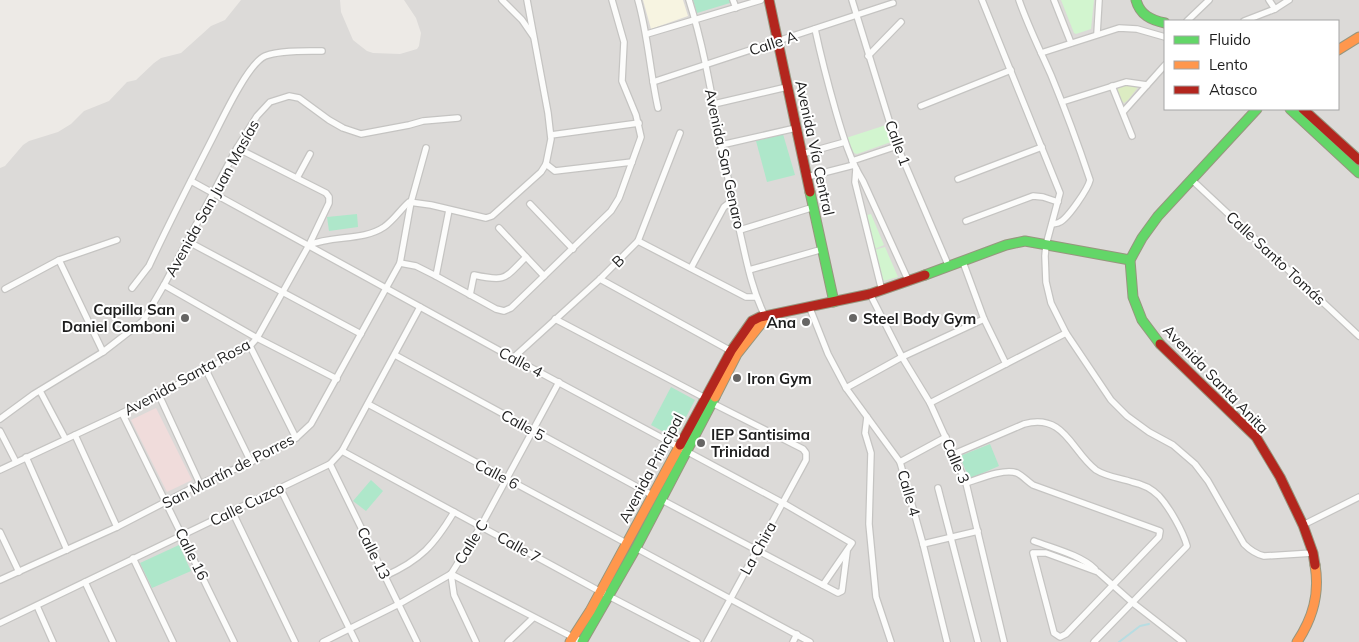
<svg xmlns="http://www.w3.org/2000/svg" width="1359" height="642" font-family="Mulish,sans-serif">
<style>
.residential{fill:#dcdad8;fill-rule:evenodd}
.commercial{fill:#f0dcdb}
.education{fill:#f7f4e1}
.grass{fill:#dcecc2}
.park{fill:#d2f5cf}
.pitch{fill:#aee7ca}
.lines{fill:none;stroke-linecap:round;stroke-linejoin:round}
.stream{stroke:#b7dde2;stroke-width:2}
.street-casing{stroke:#c5c4c2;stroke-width:8}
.fast-casing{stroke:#97967e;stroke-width:11}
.slow-casing{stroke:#97967e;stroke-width:11}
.jam-casing{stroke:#97967e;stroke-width:11}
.street{stroke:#fcfcfb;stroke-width:5.5}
.fast{stroke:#63d668;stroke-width:9}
.slow{stroke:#ff974d;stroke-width:9}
.jam{stroke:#b3261e;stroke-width:9}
.poi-dot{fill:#666564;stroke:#fff;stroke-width:2}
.labels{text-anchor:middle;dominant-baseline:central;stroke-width:4;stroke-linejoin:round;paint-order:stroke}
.street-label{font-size:15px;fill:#1e1e1e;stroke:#fff}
.poi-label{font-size:15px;font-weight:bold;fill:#1e1e1e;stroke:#fff;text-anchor:start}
</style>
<rect width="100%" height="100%" fill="#edeae6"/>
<path class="residential" d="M241 0H340L341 12 353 40 358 44 367 51 373 53 400 54 417 49 419 46 421 33 416 18 404 0H1359V642H0V168L5 166 23 145 29 141 58 132 71 124 84 111 109 101 127 82 136 80 154 63 161 58 181 53 211 26 225 20ZM1165 21H1338V109H1165Z"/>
<polygon class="commercial" points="156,408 192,480 167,492 131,420"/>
<polygon class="education" points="643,0 683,0 688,16 651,29"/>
<polygon class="grass" points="1125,85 1139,86 1128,100 1124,103 1121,100 1117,91 1119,87"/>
<g class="park">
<polygon points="1061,0 1094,0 1091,29 1076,34 1074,33"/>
<polygon points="886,125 891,139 891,142 857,154 854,153 846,138"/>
<polygon points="871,214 884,245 875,249 867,215"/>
<polygon points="885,247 898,277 883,281 874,250"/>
</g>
<g class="pitch">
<polygon points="693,0 730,0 730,3 697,13"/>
<polygon points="783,134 795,175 767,182 756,141"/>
<polygon points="357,214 358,227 329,231 327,217"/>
<polygon points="671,387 695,400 675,438 651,425"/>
<polygon points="990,444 999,466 969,479 960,456"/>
<polygon points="371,480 383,491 366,511 353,501"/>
<polygon points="179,545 191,571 152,588 140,563"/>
</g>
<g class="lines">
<polyline class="stream" points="1119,642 1140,626 1149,624"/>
<g class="street-casing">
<g id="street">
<polyline points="502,0 522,20 533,36"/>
<path d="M638 0C648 35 650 72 658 108"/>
<path d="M689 0C704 47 712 97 721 146 727 173 733 201 739 228 746 258 751 288 765 316"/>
<polyline points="733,0 736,8"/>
<polyline points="852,0 896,143 949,267"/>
<path d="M982 0 1060 193 1046 245 1045 256 1046 282 1051 303 1066 333 1111 400 1127 416 1149 432 1173 445 1195 464 1208 481 1244 544C1250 550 1255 554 1264 556L1313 553"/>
<path d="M1019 0C1028 26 1040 50 1051 75 1065 109 1078 144 1090 180 1088 189 1068 218 1060 222 1057 224 1055 223 1052 224"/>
<polyline points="1054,0 1071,43"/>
<polyline points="1269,0 1275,9"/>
<polyline points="1187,21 1209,0"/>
<polyline points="1244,21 1275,9 1289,0"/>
<path d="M815 29C821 57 828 84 836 112 843 136 850 160 863 181L909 282"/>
<polyline points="647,34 761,0"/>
<polyline points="1097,34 1099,0"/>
<polyline points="1041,53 1119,28 1137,29 1165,37"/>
<polyline points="868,56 901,22"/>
<polyline points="653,82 893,3"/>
<polyline points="1112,86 1132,136"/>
<polyline points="1062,102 1126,82 1147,85"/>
<polyline points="714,104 787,87"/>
<polyline points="921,106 1011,70"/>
<polyline points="1123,112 1165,65"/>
<polyline points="551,135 639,123"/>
<polyline points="721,145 796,128"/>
<polyline points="802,154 845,142"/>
<polyline points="852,161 897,146"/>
<polyline points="546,164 555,171 632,162"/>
<polyline points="856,169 855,182 882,291"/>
<polyline points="807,177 854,165"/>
<polyline points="297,178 310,154"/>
<polyline points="958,179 1042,147"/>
<polyline points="1192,180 1359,336"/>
<polyline points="191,181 513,358 783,503 852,543 823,585"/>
<polyline points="530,204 573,249"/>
<polyline points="966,221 1033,196 1043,197 1058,202"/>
<polyline points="499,228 544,276"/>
<polyline points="740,230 814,207"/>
<polyline points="187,241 361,334"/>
<polyline points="638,241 746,297 756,297"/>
<path d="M309 245C333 235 363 241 384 227 394 220 400 210 409 202L431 205 486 218 492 216 541 172 546 164 551 139 548 113 527 0"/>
<polyline points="59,260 103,352"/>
<polyline points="963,262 984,319 1006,364"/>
<polyline points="400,263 416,266 436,276 496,309 504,311 511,308 611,211 619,198 641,137 636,115 622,81 624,42 612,0"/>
<polyline points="691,268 724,207 733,200"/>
<polyline points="749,270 823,249"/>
<polyline points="436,276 449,210"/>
<polyline points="600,279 731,351"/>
<polyline points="164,285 257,338 337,379"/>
<path d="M132 288 149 266C168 225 189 184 210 143 220 124 247 64 265 56 280 50 306 51 322 51"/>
<polyline points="5,289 59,260 117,240"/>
<polyline points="870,294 902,357 930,403 966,483 1004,642"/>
<path d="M470 295 474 275C506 282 504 279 526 257"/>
<polyline points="809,306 828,354 846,388 900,462 923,544 947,642"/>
<polyline points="555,319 705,398"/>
<polyline points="250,346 296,438"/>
<polyline points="395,355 652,495"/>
<polyline points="513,358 600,279 638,241 680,133"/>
<polyline points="206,370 251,462"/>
<polyline points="846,388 902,357 984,319"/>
<polyline points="40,391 65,438"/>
<polyline points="158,393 200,484"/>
<polyline points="930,403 1066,333"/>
<polyline points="368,404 626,543"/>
<polyline points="122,413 234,642"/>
<polyline points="867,417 865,433 871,453 869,524 876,597 891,642"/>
<polyline points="0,419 34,394 103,352 143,321 164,285 237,148 257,116 270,102 289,96 299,98 329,120 343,128 361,134 409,125 423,121 458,118"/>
<polyline points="0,431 16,462"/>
<polyline points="75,435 117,527"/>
<polyline points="342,451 601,592 697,642"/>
<path d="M954 454 1024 424C1065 413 1071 451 1096 470 1107 477 1120 478 1132 482 1142 484 1152 489 1159 496 1169 507 1183 531 1187 546L1094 642"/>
<polyline points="26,457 67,550"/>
<polyline points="900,462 946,437"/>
<polyline points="330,464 417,642"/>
<polyline points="0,470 122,413 206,370 250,346 257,338 309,245 329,203 329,197 326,193 237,148"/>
<path d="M966 483C979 479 1004 468 1017 473 1023 476 1027 481 1033 485L1160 531 1159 537 1066 634 1060 637 1054 633 1033 553H1046L1098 572 1133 603 1183 642"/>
<polyline points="280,488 356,642"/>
<polyline points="938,488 978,642"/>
<polyline points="662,500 838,593 842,591 847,552"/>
<polyline points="232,511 295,642"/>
<polyline points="1303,525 1359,497"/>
<polyline points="0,532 19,572"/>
<path d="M1034 541C1052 548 1081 555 1095 569"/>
<polyline points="923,544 978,531"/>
<polyline points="636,548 810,642"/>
<polyline points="133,558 173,642"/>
<polyline points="451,574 582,642"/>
<polyline points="451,574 454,595 476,642"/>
<path d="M385 576C421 560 434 545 454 512"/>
<polyline points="0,580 117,527 200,484 251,462 296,438 311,424 400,263 411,202 426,148"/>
<polyline points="85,582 113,642"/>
<polyline points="37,606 53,642"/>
<polyline points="0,623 330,464 342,451 420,307"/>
<polyline points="323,642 399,604 451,574 481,526 559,382"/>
<polyline points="508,642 533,618"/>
<polyline points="707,642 806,460 806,453 803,449 712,403"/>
<polyline points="793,642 797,634"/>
</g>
</g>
<g class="fast-casing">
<g id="fast">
<path d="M1136 0C1140 15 1151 20 1165 23"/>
<polyline points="1290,109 1359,173"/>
<polyline points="810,192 834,302"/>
<polyline points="925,275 1006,245 1025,241 1130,260"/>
<polyline points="1160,344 1142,320 1133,297 1130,260 1142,238 1158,216 1257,109"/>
<polyline points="582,642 636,548 715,397"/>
</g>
</g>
<g class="slow-casing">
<g id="slow">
<polyline points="1338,50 1359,37"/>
<polyline points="715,397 737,354 764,320 765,316"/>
<polyline points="570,642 590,611 680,445"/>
<path d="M1297 642C1313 618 1320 594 1315 565"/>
</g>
</g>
<g class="jam-casing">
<g id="jam">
<polyline points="769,0 810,192"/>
<polyline points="1303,109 1359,160"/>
<polyline points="1160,344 1256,437 1280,477 1303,525 1313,553 1315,565"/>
<polyline points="680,445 731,351 752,321 760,317 870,294 925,275"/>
</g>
</g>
<use href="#street" class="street"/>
<use href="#fast" class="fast"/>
<use href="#slow" class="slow"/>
<use href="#jam" class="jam"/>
</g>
<g class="poi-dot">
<circle cx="185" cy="318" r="5"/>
<circle cx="853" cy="318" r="5"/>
<circle cx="806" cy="322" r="5"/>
<circle cx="737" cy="378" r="5"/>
<circle cx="701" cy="443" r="5"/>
</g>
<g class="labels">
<g class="street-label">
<text transform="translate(773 43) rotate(-18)">Calle A</text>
<text transform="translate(898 143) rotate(70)">Calle 1</text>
<text transform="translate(815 148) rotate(78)">Avenida Vía Central</text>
<text transform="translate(725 159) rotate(78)">Avenida San Genaro</text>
<text transform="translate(212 198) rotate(-61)">Avenida San Juan Masías</text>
<text transform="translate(1276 258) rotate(43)">Calle Santo Tomás</text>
<text transform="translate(618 261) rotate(-45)">B</text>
<text transform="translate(521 362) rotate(28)">Calle 4</text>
<text transform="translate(187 377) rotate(-29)">Avenida Santa Rosa</text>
<text transform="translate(1216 379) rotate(46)">Avenida Santa Anita</text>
<text transform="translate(523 425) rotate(29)">Calle 5</text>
<text transform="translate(956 461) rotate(67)">Calle 3</text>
<text transform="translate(651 468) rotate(-62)">Avenida Principal</text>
<text transform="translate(228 471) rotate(-27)">San Martín de Porres</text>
<text transform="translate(497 474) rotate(28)">Calle 6</text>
<text transform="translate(909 493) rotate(74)">Calle 4</text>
<text transform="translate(247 504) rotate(-26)">Calle Cuzco</text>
<text transform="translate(471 542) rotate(-58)">Calle C</text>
<text transform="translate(519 547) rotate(29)">Calle 7</text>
<text transform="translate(758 548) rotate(-61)">La Chira</text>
<text transform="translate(374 553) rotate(64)">Calle 13</text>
<text transform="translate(192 554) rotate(64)">Calle 16</text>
</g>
<g class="poi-label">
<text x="175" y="309" text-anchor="end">Capilla San<tspan x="175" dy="17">Daniel Comboni</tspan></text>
<text x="863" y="318">Steel Body Gym</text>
<text x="796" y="322" text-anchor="end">Ana</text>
<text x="747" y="378">Iron Gym</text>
<text x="711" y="434">IEP Santisima<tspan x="711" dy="17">Trinidad</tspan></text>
</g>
</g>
<rect x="1164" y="20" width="175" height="90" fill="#ffffff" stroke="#a5a5a5"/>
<rect x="1174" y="36" width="25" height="8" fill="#63d668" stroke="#a5a5a5"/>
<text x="1209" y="45" font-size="15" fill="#1e1e1e">Fluido</text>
<rect x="1174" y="61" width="25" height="8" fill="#ff974d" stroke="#a5a5a5"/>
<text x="1209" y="70" font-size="15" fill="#1e1e1e">Lento</text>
<rect x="1174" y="86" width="25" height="8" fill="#b3261e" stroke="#a5a5a5"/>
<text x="1209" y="95" font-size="15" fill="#1e1e1e">Atasco</text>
</svg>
